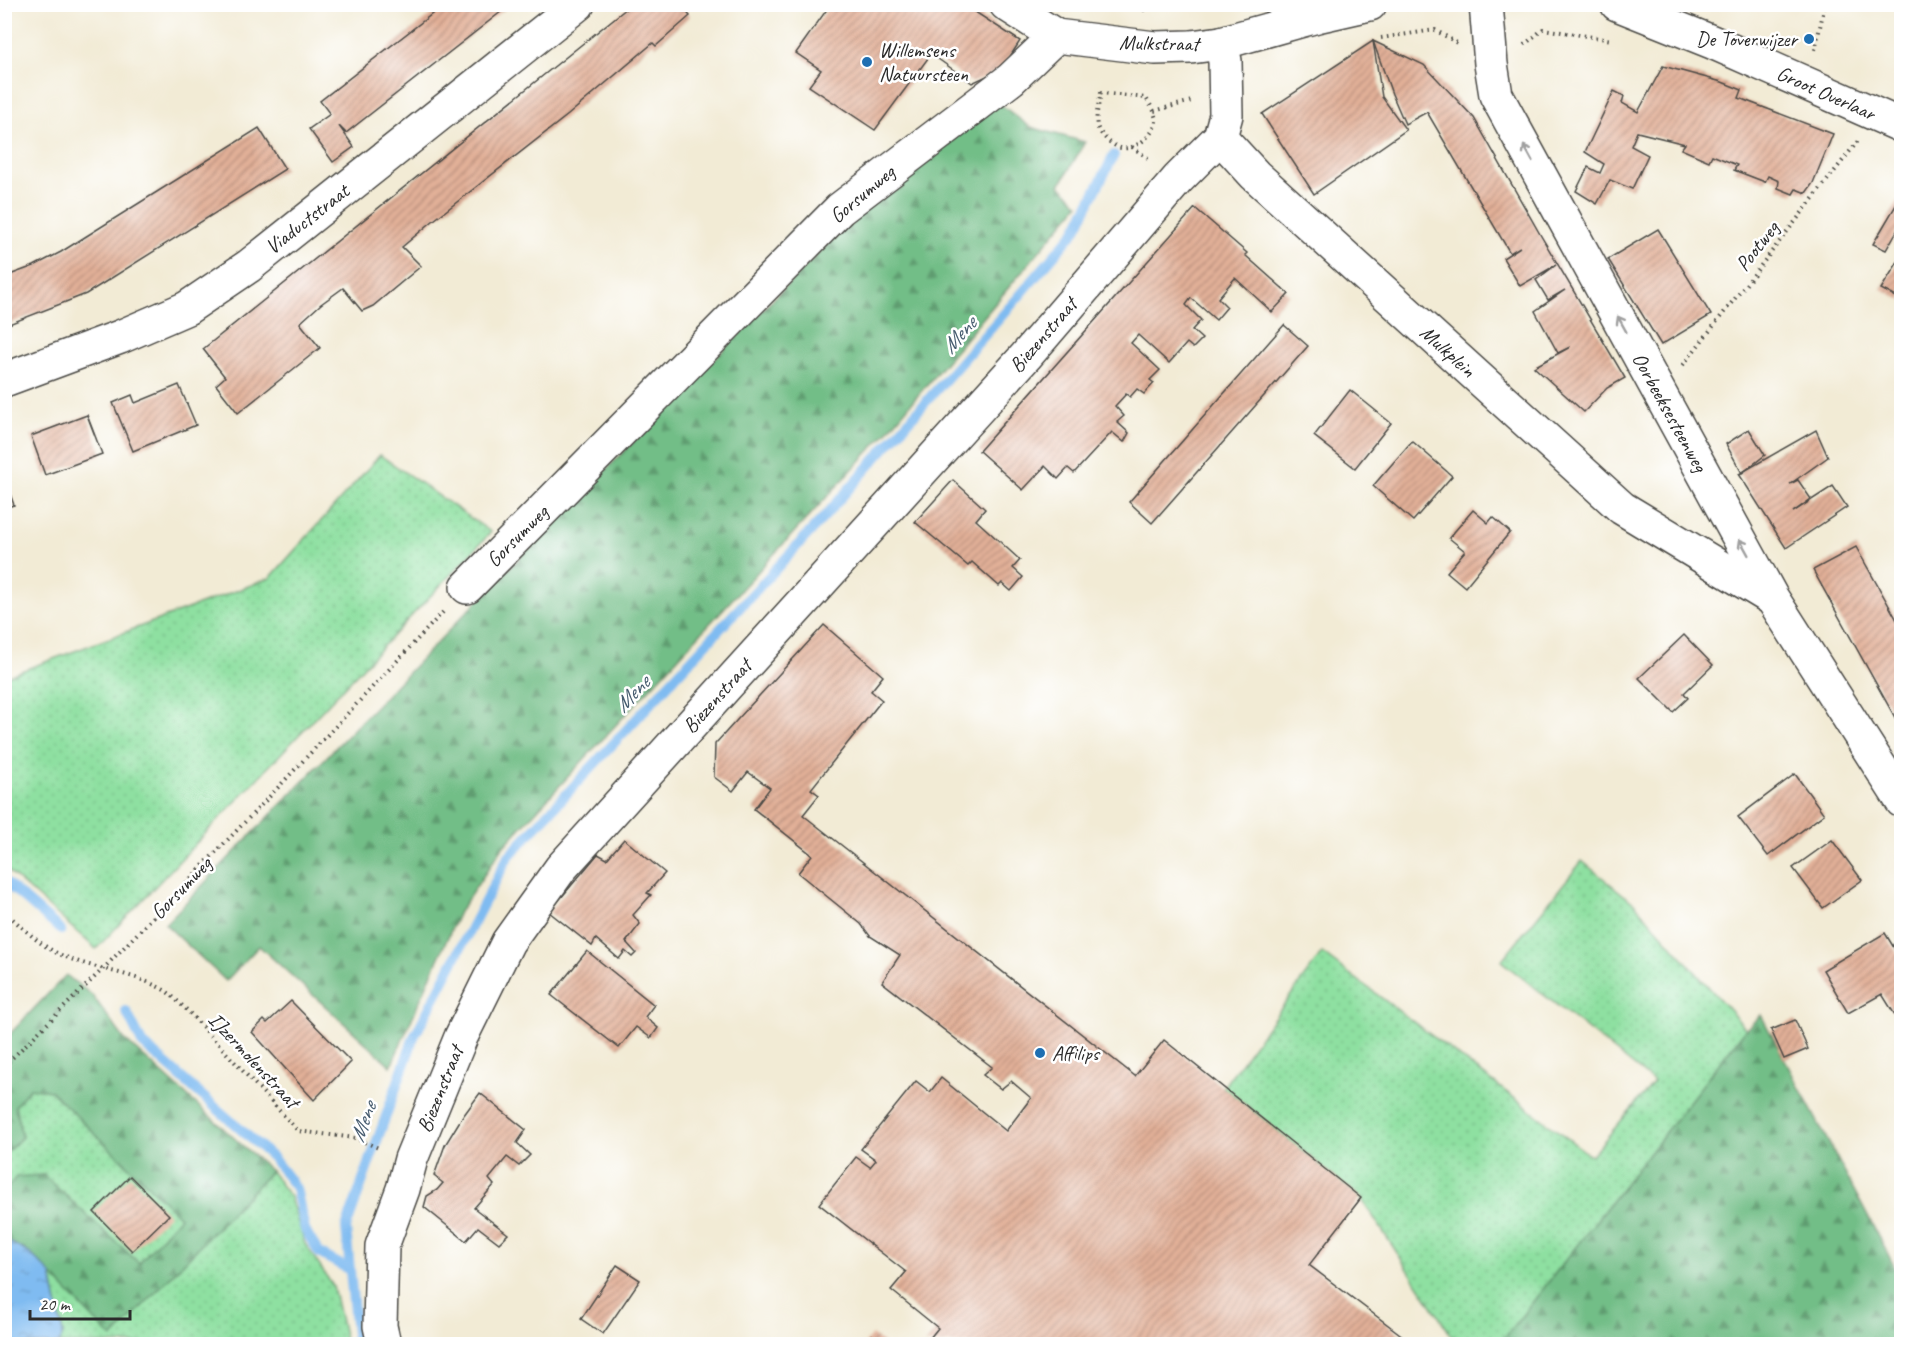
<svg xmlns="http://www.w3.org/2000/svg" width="1906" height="1349" font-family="Caveat,sans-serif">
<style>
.grass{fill:url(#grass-dots);stroke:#5c8666;stroke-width:1.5}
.forest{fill:url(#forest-firs);stroke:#4e7459;stroke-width:1.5}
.water{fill:url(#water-ripples);stroke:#55738e;stroke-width:1.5}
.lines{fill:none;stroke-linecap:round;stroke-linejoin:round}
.stream{stroke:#7fbbf1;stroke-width:10}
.building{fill:url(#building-hatch)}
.minor-casing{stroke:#494844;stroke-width:36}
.path{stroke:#494844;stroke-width:4;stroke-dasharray:1.5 4.5;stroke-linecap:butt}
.minor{stroke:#fff;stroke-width:33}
.oneway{stroke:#a0a0a0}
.poi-dot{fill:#1f6fb2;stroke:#fff;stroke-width:2}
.labels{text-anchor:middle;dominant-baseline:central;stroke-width:5;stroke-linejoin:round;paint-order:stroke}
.poi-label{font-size:21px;fill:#2b2b2b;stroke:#fff;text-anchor:start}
.street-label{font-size:21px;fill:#2b2b2b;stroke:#fff}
.water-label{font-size:22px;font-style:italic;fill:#485d70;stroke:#fff}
</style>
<defs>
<pattern id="grass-dots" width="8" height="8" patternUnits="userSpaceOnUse" patternTransform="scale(1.5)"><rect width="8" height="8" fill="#8ee0a1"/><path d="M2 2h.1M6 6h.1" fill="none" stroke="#7bc08b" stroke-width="1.8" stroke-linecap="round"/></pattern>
<pattern id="forest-firs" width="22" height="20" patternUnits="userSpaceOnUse" patternTransform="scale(1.5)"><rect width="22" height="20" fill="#72be87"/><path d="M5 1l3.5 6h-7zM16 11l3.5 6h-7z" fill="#5e9b6f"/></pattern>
<pattern id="water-ripples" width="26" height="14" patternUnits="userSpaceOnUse" patternTransform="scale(1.5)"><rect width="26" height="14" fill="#7fbbf1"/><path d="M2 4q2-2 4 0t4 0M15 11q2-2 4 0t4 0" fill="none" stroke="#6898c3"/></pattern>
<pattern id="building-hatch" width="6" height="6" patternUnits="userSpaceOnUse" patternTransform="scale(1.5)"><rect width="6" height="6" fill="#e2b098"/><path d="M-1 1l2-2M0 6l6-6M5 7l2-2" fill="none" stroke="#b78f7c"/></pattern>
</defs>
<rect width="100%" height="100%" fill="#fff"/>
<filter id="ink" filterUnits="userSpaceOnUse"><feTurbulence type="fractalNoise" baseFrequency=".0167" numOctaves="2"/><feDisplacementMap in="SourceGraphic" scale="12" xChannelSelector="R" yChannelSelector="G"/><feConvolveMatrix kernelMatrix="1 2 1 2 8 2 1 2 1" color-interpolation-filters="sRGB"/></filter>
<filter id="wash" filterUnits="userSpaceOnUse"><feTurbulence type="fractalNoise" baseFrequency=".008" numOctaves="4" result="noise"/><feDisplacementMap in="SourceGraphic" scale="24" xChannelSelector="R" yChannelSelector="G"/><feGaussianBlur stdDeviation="1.35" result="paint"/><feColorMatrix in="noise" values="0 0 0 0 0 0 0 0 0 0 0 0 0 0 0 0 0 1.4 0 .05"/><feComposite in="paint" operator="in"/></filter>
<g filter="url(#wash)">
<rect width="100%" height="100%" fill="#f2ebd5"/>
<g class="grass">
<polygon points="380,455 491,532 96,949 5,868 5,677 270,578"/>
<polygon points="1582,861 1635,904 1746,1029 1500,1344 1457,1344 1361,1198 1223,1087 1322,953 1591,1156 1654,1082 1501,961"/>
<polygon points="30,1088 51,1091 181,1216 139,1263 43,1175 5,1191 5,1154 22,1137 15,1106"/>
<polygon points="271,1171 290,1197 305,1244 333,1286 346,1344 59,1344 63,1334 51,1274 113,1337"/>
</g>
<g class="forest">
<polygon points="995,100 1030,127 1085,142 1060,185 1079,204 887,432 503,847 459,912 391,1066 259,946 226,981 165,924 484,594 860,211"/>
<polygon points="66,975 92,995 125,1040 271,1171 112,1338 31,1254 5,1239 5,1191 16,1177 43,1175 139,1263 180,1217 51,1091 30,1088 15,1106 22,1137 5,1154 5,1039"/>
<polygon points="1761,1015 1901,1279 1901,1344 1500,1344 1746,1029"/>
</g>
<polygon class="water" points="4,1239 31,1254 51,1274 63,1334 59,1344 5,1344"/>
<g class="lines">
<g class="stream">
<polyline points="4,881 61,930"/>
<polyline points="126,1011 142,1043 272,1157 296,1188 305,1230 319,1253 350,1270"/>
<polyline points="357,1344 346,1228 414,1037 508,857 825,516 1015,301 1075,231 1114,155"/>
</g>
</g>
<g id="blocks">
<g class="building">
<polygon points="445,4 511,4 346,133 339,126 354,147 333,162 309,129 330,114 320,101"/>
<polygon points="632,4 679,4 690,16 656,46 653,43 568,115 434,220 402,247 421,266 373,306 362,311 343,288 321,304 300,323 320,348 238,413 216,385 225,377 203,349"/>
<polygon points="823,4 963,4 1020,41 1002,69 972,83 931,54 875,130 809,86 821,70 796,53 828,8"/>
<polygon points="1373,41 1382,97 1406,130 1314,194 1262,114"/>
<polygon points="1373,41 1424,65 1474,118 1541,236 1625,378 1607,388 1584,412 1534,367 1570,347 1558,353 1535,311 1565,290 1548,300 1536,280 1556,265 1520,286 1503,258 1520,247 1510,253 1427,112 1405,124 1392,94"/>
<polygon points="1663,66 1722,82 1742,90 1739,98 1833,134 1813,183 1806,193 1796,189 1793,194 1778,188 1779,181 1768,176 1765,182 1734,170 1737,165 1712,155 1709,161 1681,149 1685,144 1637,132 1631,146 1648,155 1632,189 1610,180 1597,204 1576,191 1588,167 1600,173 1604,164 1585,152 1614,91 1624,96 1622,103 1638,112"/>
<polygon points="259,128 285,169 86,294 4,326 4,273 10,285 7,276 34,266 61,252"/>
<polygon points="1902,195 1902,230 1898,229 1886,250 1873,244"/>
<polygon points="1195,208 1247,253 1245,255 1289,294 1272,312 1235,278 1218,298 1227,307 1216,320 1191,298 1186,305 1201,320 1192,330 1202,339 1193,348 1187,343 1169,363 1138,335 1131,343 1160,370 1150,380 1154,383 1144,394 1137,389 1130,397 1126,394 1115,406 1124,416 1117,422 1129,433 1124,442 1112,432 1074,473 1068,468 1058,479 1045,466 1023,490 979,451"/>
<polygon points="1658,229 1711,315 1661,345 1608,259"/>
<polygon points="1902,255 1902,300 1881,289"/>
<polygon points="1284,325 1308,346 1152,523 1129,502"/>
<polygon points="179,385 196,425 133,451 113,403 132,395 135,403"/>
<polygon points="1350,390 1391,423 1355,468 1314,436"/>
<polygon points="87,415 102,454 45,475 31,436"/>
<polygon points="1749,429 1765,455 1742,473 1726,444"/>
<polygon points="1816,430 1828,457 1790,484 1798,480 1811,499 1793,512 1833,486 1847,507 1786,548 1739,474"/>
<polygon points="1412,441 1452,476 1413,521 1373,486"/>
<polygon points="4,477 14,505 4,508"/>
<polygon points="953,480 985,509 976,520 1020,560 1013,568 1023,577 1011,591 1002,583 999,586 972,562 968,566 915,522"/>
<polygon points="1473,510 1488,523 1493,517 1510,532 1465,587 1447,572 1465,551 1449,538"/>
<polygon points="1856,547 1902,629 1902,730 1813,570"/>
<polygon points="824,625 883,676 871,691 882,700 811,789 819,795 803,815 1135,1076 1164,1040 1361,1198 1309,1265 1408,1340 1404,1344 925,1344 938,1328 891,1290 906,1272 819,1204 856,1157 870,1167 876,1160 861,1149 916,1081 930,1092 941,1078 1006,1131 1031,1098 1011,1081 1001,1089 983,1075 992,1067 882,982 900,955 870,936 861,924 798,873 812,855 754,809 770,788 748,772 733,791 714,777 715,744"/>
<polygon points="1684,635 1713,665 1684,693 1688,698 1673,712 1639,678"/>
<polygon points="1795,774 1824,814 1768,856 1738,817"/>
<polygon points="624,839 665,873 647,893 651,895 633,915 640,924 626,942 636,953 632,957 625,951 619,959 596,939 592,946 549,912 598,854 607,859"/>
<polygon points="1832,840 1862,880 1823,908 1793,868"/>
<polygon points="1885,933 1902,961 1902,1011 1895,1015 1882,994 1848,1013 1823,970"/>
<polygon points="587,951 654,1005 645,1017 658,1028 651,1038 636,1027 619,1048 551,995"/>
<polygon points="291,1001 351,1062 314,1100 252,1032 264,1020 267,1023"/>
<polygon points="1795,1020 1808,1049 1784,1059 1771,1030"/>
<polygon points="480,1093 526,1130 517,1143 530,1155 519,1166 507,1157 489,1179 494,1185 474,1208 508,1234 499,1243 478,1227 466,1241 424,1207 427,1196 437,1190 443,1183 434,1176 445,1145 461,1119"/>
<polygon points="130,1176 169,1215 132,1251 94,1212"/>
<polygon points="617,1265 640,1280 603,1334 581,1319"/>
<polygon points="872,1335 884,1344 864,1344"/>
</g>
</g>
</g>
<g filter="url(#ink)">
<use href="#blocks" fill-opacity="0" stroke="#494844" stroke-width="1.5"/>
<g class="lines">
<g class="minor-casing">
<g id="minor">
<polyline points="1006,4 1056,36 1155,48 1191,47 1221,43 1317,16 1370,4"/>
<polyline points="1486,4 1491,64 1496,95 1772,598 1902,801"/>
<polyline points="1617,4 1712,42 1902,126"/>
<polyline points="1220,137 1255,175 1622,508 1771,598"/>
<polyline points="4,380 120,337 187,308 249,266 578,4"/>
<polyline points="467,587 840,209 1011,79 1056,36"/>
<polyline points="384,1344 380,1326 382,1246 403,1189 411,1159 461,1037 508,942 561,868 1026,356 1178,179 1220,137 1226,115 1225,61 1221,43"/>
</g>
</g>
<g class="path">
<polyline points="1143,10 1181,4"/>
<polyline points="1381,38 1435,30 1457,43"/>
<polyline points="1524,45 1543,29 1612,40"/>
<polyline points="1815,50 1825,4"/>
<path d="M1154 111 1146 98 1101 93C1099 103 1095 116 1097 126 1100 135 1112 146 1121 148 1135 151 1155 134 1156 121 1156 117 1154 114 1154 111L1192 101"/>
<polyline points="1132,147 1151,160"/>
<polyline points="1683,365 1858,141"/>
<path d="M4 911C20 925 36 942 55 952 90 970 132 971 166 991 173 996 180 1004 187 1010L298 1131 355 1138 381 1149"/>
<polyline points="4,1066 103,969 270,796 444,611"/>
</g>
<use href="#minor" class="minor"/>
</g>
<defs><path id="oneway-shaft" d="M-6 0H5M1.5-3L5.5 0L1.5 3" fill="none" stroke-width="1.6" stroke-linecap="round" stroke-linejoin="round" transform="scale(1.5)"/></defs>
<g class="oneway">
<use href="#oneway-shaft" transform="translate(1528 153) rotate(-119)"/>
<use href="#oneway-shaft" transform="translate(1622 324) rotate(-119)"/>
<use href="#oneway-shaft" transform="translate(1744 547) rotate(-119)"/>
</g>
</g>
<g class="poi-dot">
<circle cx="1809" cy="39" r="6"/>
<circle cx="867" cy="62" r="6"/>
<circle cx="1040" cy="1053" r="6"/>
</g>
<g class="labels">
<g class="poi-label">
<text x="1797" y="39" text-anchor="end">De Toverwijzer</text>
<text x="879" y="50">Willemsens<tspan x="879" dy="24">Natuursteen</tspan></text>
<text x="1052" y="1053">Affilips</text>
</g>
<g class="street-label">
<text transform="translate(1159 43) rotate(1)">Mulkstraat</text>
<text transform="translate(1826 93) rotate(24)">Groot Overlaar</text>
<text transform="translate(862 194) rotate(-40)">Gorsumweg</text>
<text transform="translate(307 219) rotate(-38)">Viaductstraat</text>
<text transform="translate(1757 246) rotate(-52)">Pootweg</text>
<text transform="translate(1043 335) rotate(-49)">Biezenstraat</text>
<text transform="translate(1448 351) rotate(42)">Mulkplein</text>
<text transform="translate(1670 412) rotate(61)">Oorbeeksesteenweg</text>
<text transform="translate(517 536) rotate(-45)">Gorsumweg</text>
<text transform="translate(717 696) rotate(-48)">Biezenstraat</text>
<text transform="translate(181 888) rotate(-46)">Gorsumweg</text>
<text transform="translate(254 1060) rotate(47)">IJzermolenstraat</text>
<text transform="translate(440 1089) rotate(-68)">Biezenstraat</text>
</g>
<g class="water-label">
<text transform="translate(959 335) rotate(-49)">Mene</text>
<text transform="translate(632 694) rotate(-47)">Mene</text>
<text transform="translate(363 1122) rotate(-70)">Mene</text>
</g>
</g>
<rect width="1906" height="1349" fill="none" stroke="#fff" stroke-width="24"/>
<path d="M30 1310v9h100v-9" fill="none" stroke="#2b2b2b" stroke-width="3"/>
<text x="39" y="1310" font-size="18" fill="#2b2b2b" stroke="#ffffff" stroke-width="4.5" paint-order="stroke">20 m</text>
</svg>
